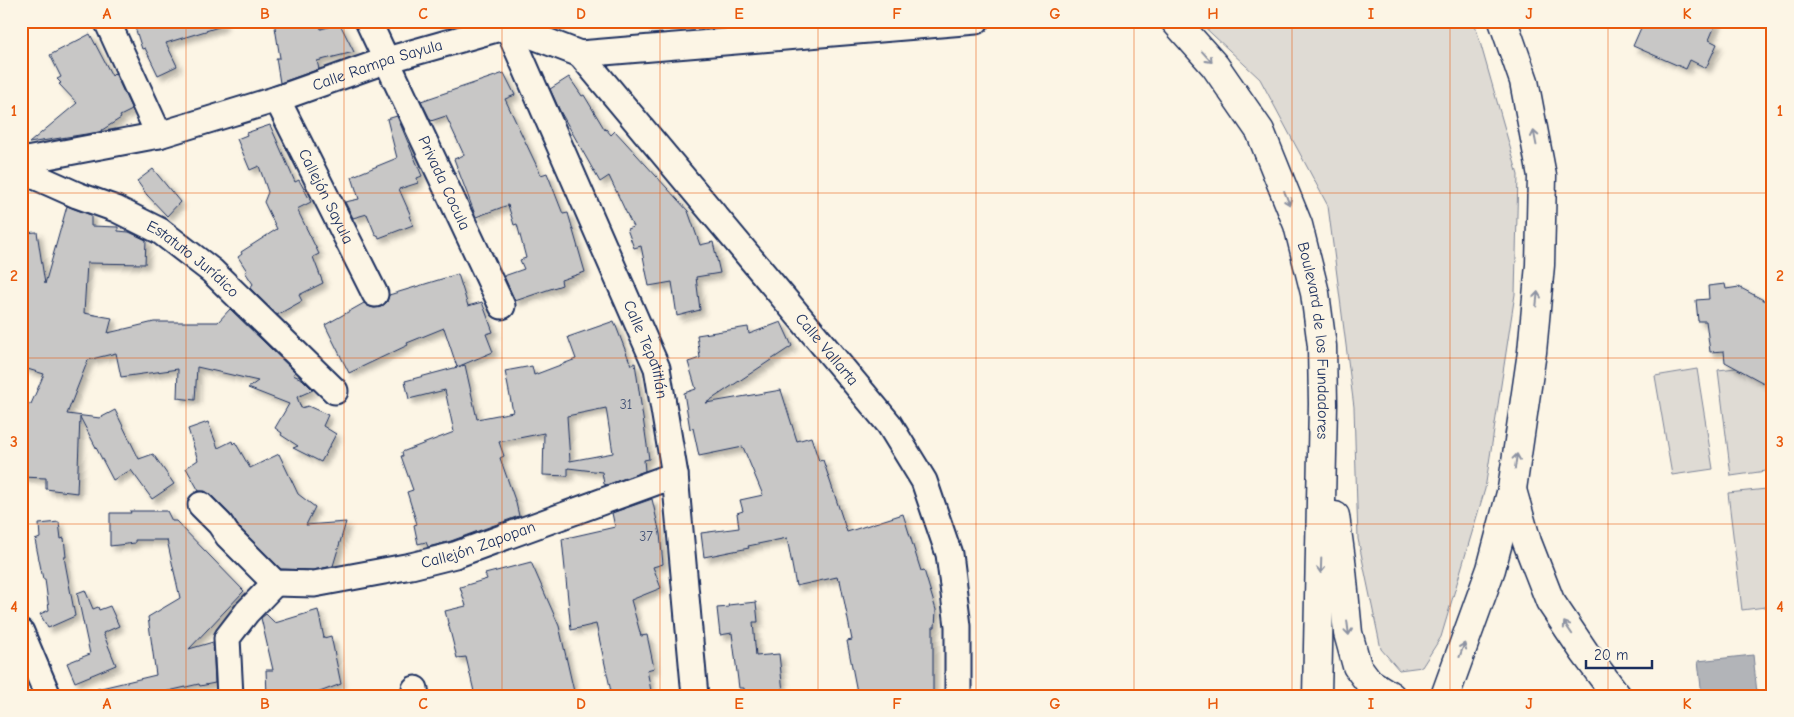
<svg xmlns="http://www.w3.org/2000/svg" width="1794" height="717" font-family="'Comic Neue',sans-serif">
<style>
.green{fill:#dfdbd4;stroke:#7d8599}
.water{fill:#b2b4b8;stroke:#767f94}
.building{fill:#c8c7c6;stroke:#1b2f5e;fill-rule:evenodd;filter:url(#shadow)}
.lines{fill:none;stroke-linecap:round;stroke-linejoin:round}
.minor-casing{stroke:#1b2f5e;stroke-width:29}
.major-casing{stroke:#1b2f5e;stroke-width:31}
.minor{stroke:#fcf5e5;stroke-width:25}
.major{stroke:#fcf5e5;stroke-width:28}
.oneway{stroke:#8c92a2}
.grid{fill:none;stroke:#e8590c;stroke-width:1;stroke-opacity:0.55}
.labels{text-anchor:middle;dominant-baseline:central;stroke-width:5;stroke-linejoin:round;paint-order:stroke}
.number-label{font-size:14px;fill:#465578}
.street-label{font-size:16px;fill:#1b2f5e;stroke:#fcf5e5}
.neatline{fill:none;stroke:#e8590c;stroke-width:2}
.grid-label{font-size:16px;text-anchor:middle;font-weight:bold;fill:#e8590c}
</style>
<defs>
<filter id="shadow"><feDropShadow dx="4.5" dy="4.5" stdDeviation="2.5" flood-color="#0004"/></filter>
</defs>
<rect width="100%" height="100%" fill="#fcf5e5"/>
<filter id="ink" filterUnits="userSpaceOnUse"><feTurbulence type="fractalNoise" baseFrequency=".02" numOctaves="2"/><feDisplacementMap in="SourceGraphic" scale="10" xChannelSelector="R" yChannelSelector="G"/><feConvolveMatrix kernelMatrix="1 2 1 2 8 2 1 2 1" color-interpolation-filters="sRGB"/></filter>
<g filter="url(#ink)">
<g class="green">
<polygon points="1198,21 1474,21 1518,175 1515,294 1485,489 1441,637 1422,667 1399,670 1381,649 1358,539 1354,407 1328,206 1260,79"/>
<polygon points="1763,365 1773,441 1773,470 1731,476 1718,370"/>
<polygon points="1697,369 1713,469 1672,475 1655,376"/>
<polygon points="1767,489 1773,531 1773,606 1742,610 1728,493"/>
</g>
<polygon class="water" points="1753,655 1757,693 1736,696 1702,696 1698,661"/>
<g class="building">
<polygon points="133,21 222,21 222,26 166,43 177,66 158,75 145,48 142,49"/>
<polygon points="274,21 319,21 321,29 340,24 354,52 317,61 319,69 280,83 276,58 280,58"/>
<polygon points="1644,21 1717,21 1709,40 1717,44 1706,68 1690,60 1686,69 1633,46"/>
<polygon points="90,34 112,76 115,73 132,110 120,116 121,118 99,132 29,143 77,103 59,84 61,83 57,79 61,77 50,55"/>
<polygon points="504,73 515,95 505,99 541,175 547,173 563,214 568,213 585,272 561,280 562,285 515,301 504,276 524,269 520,260 526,258 517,224 514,225 508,205 476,217 454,159 464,155 446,116 431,121 421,101"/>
<polygon points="569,77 582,96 584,95 605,130 606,129 611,135 615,131 688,211 700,245 713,242 720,273 696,277 700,310 677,316 672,282 649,286 641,246 634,248 627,229 633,227 609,176 600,182 560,111 550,89"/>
<polygon points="397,116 422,176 417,178 418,183 399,189 411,216 409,216 413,225 379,238 378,235 376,236 367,214 353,218 345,202 359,199 352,177 353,176 397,158 387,119"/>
<polygon points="270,125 295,182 299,180 311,202 297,209 319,254 313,257 323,283 299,295 302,301 277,315 250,288 253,284 245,272 247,271 238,257 242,254 241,252 277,229 264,202 268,192 259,166 250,170 237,139 247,135 246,133"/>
<polygon points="153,169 180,202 167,216 147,195 137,181"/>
<polygon points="67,206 91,215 91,226 118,227 118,231 129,232 146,240 145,264 87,263 84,313 112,318 108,333 154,322 218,322 230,309 295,372 293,375 302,379 313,390 297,397 301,408 308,406 328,415 323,426 336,434 321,462 293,448 298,446 281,435 282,433 275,428 289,404 248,388 258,381 197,367 195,400 177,398 178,369 121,377 116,353 88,360 67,414 100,418 115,410 139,459 153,454 174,484 152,499 131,470 113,480 80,417 77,493 46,489 46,478 21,477 21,431 24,404 31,404 44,374 21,367 21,233 37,232 45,284"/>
<polygon points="458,274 468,306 482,302 493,332 486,334 493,352 457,367 444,328 407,343 408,345 349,373 325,325 364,303 368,306 374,308 381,307 387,302 389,295"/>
<polygon points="1725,284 1726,289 1739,287 1773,305 1773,388 1725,362 1724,351 1710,352 1706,321 1698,321 1696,300 1709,299 1708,286"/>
<path d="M614 321 631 365 635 363 649 459 644 460 645 471 607 485 604 484 602 472 568 468V476L543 475 544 433 499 442 504 456 500 458 516 503 519 516 451 541 428 547 426 542 418 544 414 525 417 524 407 492 413 490 401 456H403L402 452 454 432 445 390 409 399 405 381 465 365 477 419 513 412 505 371 532 366 534 375 576 359 568 337ZM606 408 613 453 570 461 567 416Z"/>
<polygon points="781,322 792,346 706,403 781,390 797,441 811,437 819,461 823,460 847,532 903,514 921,571 924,570 936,610 935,627 933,627 933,696 861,696 860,691 857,692 847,641 852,640 840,580 838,580 837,577 796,586 787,538 748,546 749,548 704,557 701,533 739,528 737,513 743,511 740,500 763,495 743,447 699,456 693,428 690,429 684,393 696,389 688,362 700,358 697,335 748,327 749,334"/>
<polygon points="208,422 218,448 232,441 233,444 235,442 250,468 279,454 298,494 315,507 306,525 346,522 333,566 313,570 281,569 239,527 230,514 211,495 205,491 199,491 186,468 198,460 188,429"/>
<polygon points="652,499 660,534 663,564 653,567 661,588 631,600 641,636 647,635 654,668 647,670 652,696 612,696 596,624 571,630 562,539 615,527 612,513"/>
<polygon points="130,511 167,511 172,521 176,521 244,591 189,649 213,642 215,683 200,686 199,684 164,692 165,696 97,696 97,689 156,675 148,617 180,598 167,540 135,540 135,543 110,546 110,513 131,513"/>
<polygon points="59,522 61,539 64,538 66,557 64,557 75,616 48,628 40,614 49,610 45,579 43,579 35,540 40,538 39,524"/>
<polygon points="531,562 559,626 575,696 475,696 466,657 457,658 445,611 466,606 460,587 487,579 485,574"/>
<polygon points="85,590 93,609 98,607 99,610 110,606 119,626 103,633 116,665 75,682 67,663 90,654 77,593"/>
<polygon points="756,602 758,622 753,622 756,656 779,654 783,692 745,696 744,688 739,688 732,633 720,635 717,608 729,607 728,605"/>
<polygon points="318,610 324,638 331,636 341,684 309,696 267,696 266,670 273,670 261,618 266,614 275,623"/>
</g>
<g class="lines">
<g class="minor-casing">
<g id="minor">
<polyline points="107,21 159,135"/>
<path id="s1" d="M368 21 502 306"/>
<path id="s2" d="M505 21 657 368 675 475 695 696"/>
<path id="s3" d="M580 54 889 424 924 481 949 554 958 626V696"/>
<path id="s4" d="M277 99 375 294"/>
<path id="s5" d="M21 161 159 135 277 99 387 60 507 26 580 54 976 21"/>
<path id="s6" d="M21 170 77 195 116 209 160 231 212 271 335 391"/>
<path id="s7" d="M201 505 220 524 228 536 275 583 314 584 411 566 455 555 675 475"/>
<polyline points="21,632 48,696"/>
<polyline points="415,689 416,696"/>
<polyline points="230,696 227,638 247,612 275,583"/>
</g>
</g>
<g class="major-casing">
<g id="major">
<path id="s8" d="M1175 21 1215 66 1260 131 1298 225 1315 293 1322 346 1323 404 1317 696"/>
<polyline points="1512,490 1527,542 1550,601 1585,653 1617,696"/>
<polyline points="1335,516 1341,560 1348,633 1357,666 1369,682 1391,696"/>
<polyline points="1445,696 1491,569 1512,489 1532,352 1540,265 1542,176 1524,81 1503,21"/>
</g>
</g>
<use href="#minor" class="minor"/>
<use href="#major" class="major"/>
</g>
<defs><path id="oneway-shaft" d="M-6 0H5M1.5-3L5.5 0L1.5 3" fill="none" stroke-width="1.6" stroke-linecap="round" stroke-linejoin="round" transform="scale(1.25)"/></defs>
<g class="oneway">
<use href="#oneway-shaft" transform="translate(1207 57) rotate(48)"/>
<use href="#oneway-shaft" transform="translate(1535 138) rotate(-101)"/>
<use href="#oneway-shaft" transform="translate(1287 198) rotate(68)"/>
<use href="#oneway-shaft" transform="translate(1537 299) rotate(-84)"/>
<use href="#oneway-shaft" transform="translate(1516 461) rotate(-82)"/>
<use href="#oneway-shaft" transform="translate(1321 566) rotate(92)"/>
<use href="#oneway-shaft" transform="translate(1348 628) rotate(83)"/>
<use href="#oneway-shaft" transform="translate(1568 628) rotate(-124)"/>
<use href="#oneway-shaft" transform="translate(1462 650) rotate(-70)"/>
</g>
</g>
<path class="grid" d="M186 21V696M344 21V696M502 21V696M660 21V696M818 21V696M976 21V696M1134 21V696M1292 21V696M1450 21V696M1608 21V696M21 193H1773M21 358H1773M21 524H1773"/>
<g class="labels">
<g class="number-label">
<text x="626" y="404">31</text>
<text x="646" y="536">37</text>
</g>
<g class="street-label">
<text stroke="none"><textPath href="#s5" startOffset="370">Calle Rampa Sayula</textPath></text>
<text stroke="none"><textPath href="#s1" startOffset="179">Privada Cocula</textPath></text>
<text stroke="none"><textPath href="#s4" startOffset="109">Callejón Sayula</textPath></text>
<text stroke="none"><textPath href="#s6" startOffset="195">Estatuto Jurídico</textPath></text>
<text stroke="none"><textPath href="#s8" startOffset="358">Boulevard de los Fundadores</textPath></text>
<text stroke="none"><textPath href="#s3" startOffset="385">Calle Vallarta</textPath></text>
<text stroke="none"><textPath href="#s2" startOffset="358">Calle Tepatitlán</textPath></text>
<text stroke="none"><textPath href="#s7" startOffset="316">Callejón Zapopan</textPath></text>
</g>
</g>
<rect width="1794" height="717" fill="none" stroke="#fcf5e5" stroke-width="55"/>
<path d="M1586 660v8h66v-8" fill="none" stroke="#1b2f5e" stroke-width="2.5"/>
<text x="1594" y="660" font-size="15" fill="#1b2f5e" stroke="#fcf5e5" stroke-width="4" paint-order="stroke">20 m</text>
<rect x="28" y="28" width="1738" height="662" class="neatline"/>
<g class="grid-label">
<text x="107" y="19">A</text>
<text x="265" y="19">B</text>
<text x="423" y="19">C</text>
<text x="581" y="19">D</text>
<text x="739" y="19">E</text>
<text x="897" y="19">F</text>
<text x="1055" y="19">G</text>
<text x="1213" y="19">H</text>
<text x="1371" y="19">I</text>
<text x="1529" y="19">J</text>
<text x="1687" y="19">K</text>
<text x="14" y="116">1</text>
<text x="1780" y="116">1</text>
<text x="14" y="281">2</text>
<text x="1780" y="281">2</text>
<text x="14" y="447">3</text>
<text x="1780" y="447">3</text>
<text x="14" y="612">4</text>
<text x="1780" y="612">4</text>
<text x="107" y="709">A</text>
<text x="265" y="709">B</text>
<text x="423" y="709">C</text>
<text x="581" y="709">D</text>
<text x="739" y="709">E</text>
<text x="897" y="709">F</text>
<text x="1055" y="709">G</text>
<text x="1213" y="709">H</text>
<text x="1371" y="709">I</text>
<text x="1529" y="709">J</text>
<text x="1687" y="709">K</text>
</g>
</svg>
